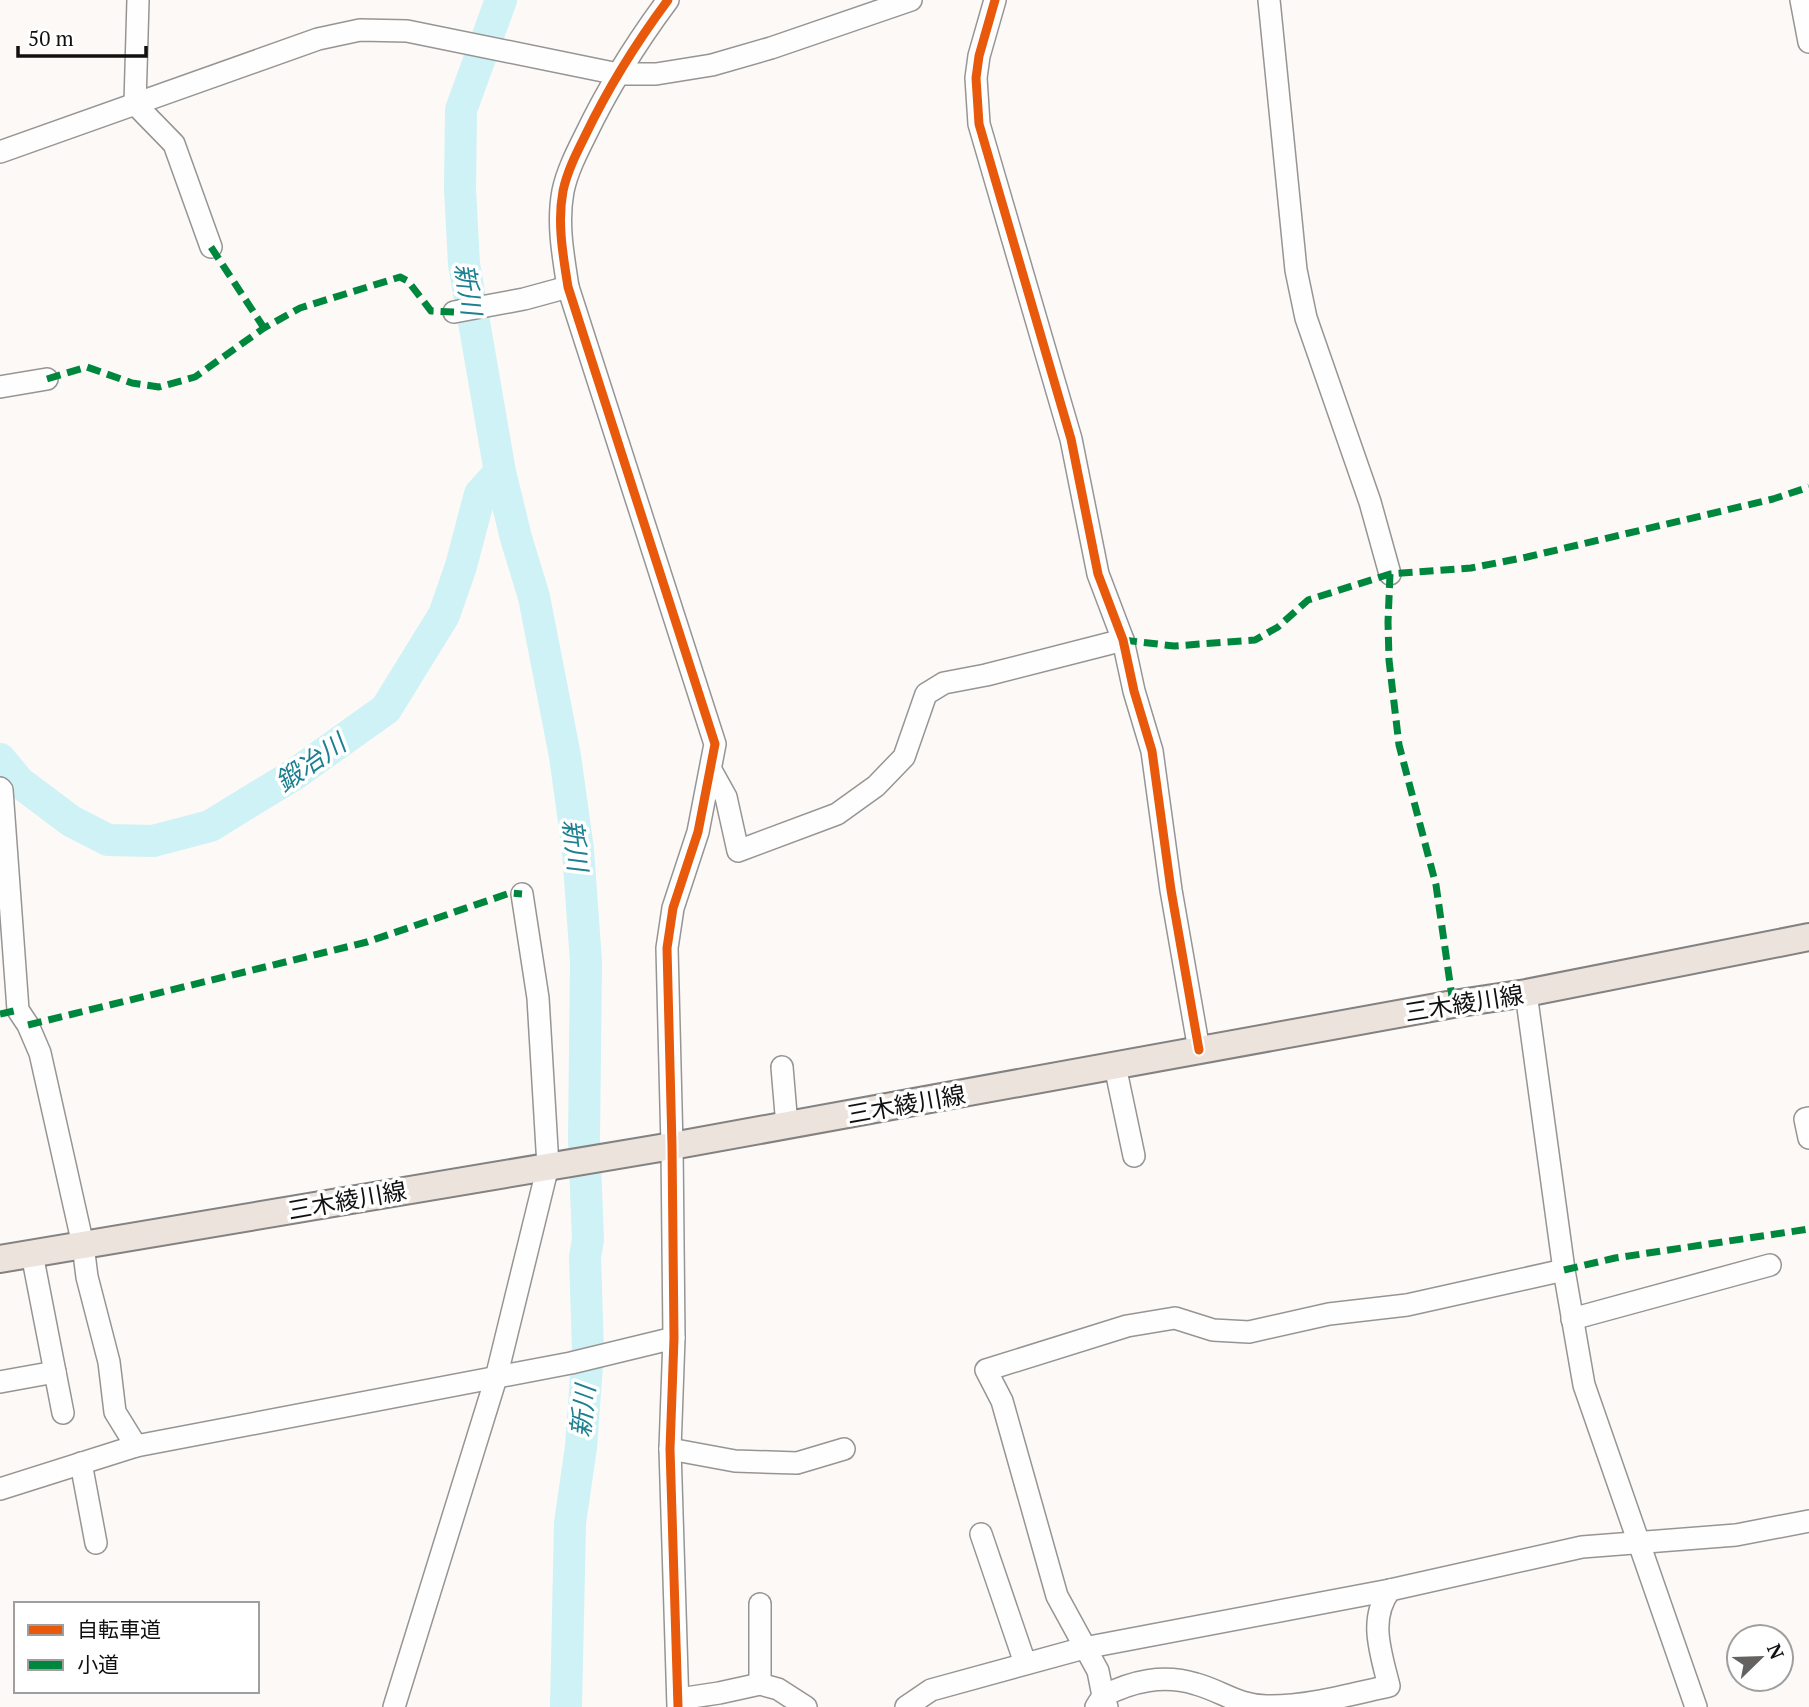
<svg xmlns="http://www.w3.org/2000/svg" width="1809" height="1707" font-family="'PT Serif','Noto Sans JP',serif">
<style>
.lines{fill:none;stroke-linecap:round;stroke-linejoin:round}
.river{stroke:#cef2f5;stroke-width:32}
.minor-casing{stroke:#969594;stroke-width:24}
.major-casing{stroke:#848281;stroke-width:30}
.minor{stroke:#fffefe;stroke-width:21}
.major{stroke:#ece3dc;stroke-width:26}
.quiet{stroke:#00873e;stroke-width:7;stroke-dasharray:14 7;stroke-linecap:butt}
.cycleway-casing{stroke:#fff;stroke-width:13}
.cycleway{stroke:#e8590c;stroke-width:9}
.labels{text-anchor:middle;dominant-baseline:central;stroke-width:7;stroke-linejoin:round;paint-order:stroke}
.street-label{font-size:24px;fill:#101010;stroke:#fff}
.water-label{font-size:26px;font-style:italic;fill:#1c8090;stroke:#fff}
</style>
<rect width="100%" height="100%" fill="#fcf9f6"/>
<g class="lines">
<g class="river">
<polyline points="501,0 461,110 460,189 464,264 500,472 516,538 534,597 565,756 578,850 586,962 584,1139 588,1240 585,1257 588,1351 581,1447 570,1523 566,1707"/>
<polyline points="0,759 19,782 71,821 108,840 153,841 210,826 295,774 386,709 444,615 461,566 480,494 500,472"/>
</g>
<g class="minor-casing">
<g id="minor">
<polyline points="138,0 135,104 174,144 211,247"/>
<path d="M668 0C636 43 608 88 585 136 576 154 567 172 563 191 557 223 563 255 568 287L715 744 698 832 673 908 667 948 672 1146 674 1338 670 1449 678 1707"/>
<polyline points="995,0 979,56 976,78 979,124 1071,439 1098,574 1123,640 1134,691 1152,751 1171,890 1199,1050"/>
<polyline points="1269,0 1296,270 1306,318 1370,502 1390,574"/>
<polyline points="1801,0 1809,42"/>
<polyline points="0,152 318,39 360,30 407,31 618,74 656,74 712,65 771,48 911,0"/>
<polyline points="454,312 524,299 568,287"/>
<polyline points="0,387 47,379"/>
<polyline points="711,770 726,797 738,851 837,814 876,786 904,757 926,694 944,683 986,675 1123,640"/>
<polyline points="0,788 2,790 18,1010 28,1025 40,1053 83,1245 87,1277 109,1362 115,1412 136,1446"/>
<polyline points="1526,993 1564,1270 1584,1385 1696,1707"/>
<polyline points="1115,1066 1134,1156"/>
<polyline points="782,1067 787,1126"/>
<polyline points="1809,1118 1805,1119 1809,1138"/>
<polyline points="32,1254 63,1413"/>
<polyline points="1572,1319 1770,1265"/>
<polyline points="0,1382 55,1372"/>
<polyline points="670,1449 735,1461 797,1463 844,1449"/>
<polyline points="81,1463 96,1543"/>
<polyline points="0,1489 136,1446 571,1363 674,1338"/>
<polyline points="981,1534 1025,1663"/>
<polyline points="760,1684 760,1604"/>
<polyline points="679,1699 719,1693 760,1684 778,1689 806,1707"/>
<polyline points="394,1707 496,1378 548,1166 538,998 522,894"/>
<polyline points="906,1707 931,1690 1084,1648 1390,1590 1582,1547 1736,1535 1809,1521"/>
<polyline points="1096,1707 1103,1696 1098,1671 1057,1596 1002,1401 986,1370 1127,1326 1175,1318 1213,1330 1249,1332 1329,1314 1407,1305 1564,1270"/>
<path d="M1107 1707 1103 1696C1133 1681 1163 1674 1196 1684 1222 1691 1238 1706 1267 1706 1306 1707 1352 1694 1389 1686 1381 1653 1368 1619 1390 1590"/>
</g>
</g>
<g class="major-casing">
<polyline id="major" points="0,1259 672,1146 1453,1004 1526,993 1809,937"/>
</g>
<use href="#minor" class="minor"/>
<use href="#major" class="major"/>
<g class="quiet">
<polyline points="211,247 264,328"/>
<polyline points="47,379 87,367 132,383 159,387 195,377 264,328 300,308 400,277 408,281 431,311 454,312"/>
<polyline points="1390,574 1388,622 1389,660 1399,745 1436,885 1453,1004"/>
<polyline points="1123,640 1174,646 1255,640 1278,627 1308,600 1390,574 1471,568 1527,557 1773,499 1809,487"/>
<polyline points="0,1014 18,1010"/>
<polyline points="28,1025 367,942 510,893 522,894"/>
<polyline points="1564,1270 1615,1258 1809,1229"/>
</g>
<g class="cycleway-casing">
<g id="cycleway">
<path d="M668 0C636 43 608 88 585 136 576 154 567 172 563 191 557 223 563 255 568 287L715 744 698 832 673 908 667 948 672 1146 674 1338 670 1449 678 1707"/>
<polyline points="995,0 979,56 976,78 979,124 1071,439 1098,574 1123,640 1134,691 1152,751 1171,890 1199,1050"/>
</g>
</g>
<use href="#cycleway" class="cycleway"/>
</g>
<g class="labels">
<g class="street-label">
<text transform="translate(1464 1003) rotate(-9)">三木綾川線</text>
<text transform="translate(906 1104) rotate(-10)">三木綾川線</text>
<text transform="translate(347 1200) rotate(-10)">三木綾川線</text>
</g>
<g class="water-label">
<text transform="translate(469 289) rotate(81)">新川</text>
<text transform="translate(310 762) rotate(-35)">鍛冶川</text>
<text transform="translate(576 845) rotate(83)">新川</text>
<text transform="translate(582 1411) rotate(-84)">新川</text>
</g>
</g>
<rect x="14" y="1602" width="245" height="91" fill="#ffffff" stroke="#9f9f9f" stroke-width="2"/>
<rect x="28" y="1625" width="35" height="10" fill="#e8590c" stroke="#9f9f9f" stroke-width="2"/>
<text x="77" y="1637" font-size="21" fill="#101010">自転車道</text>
<rect x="28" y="1660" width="35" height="10" fill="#00873e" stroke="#9f9f9f" stroke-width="2"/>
<text x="77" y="1672" font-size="21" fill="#101010">小道</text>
<g transform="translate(1760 1658) rotate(67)"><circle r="33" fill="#ffffff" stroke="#9f9f9f" stroke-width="2"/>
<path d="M0-5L12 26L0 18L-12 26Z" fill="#636260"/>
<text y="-10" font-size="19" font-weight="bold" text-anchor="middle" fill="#101010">N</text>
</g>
<path d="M18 46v10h128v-10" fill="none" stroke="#101010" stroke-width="3.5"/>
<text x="28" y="46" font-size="21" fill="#101010" stroke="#ffffff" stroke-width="5" paint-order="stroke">50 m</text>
</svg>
